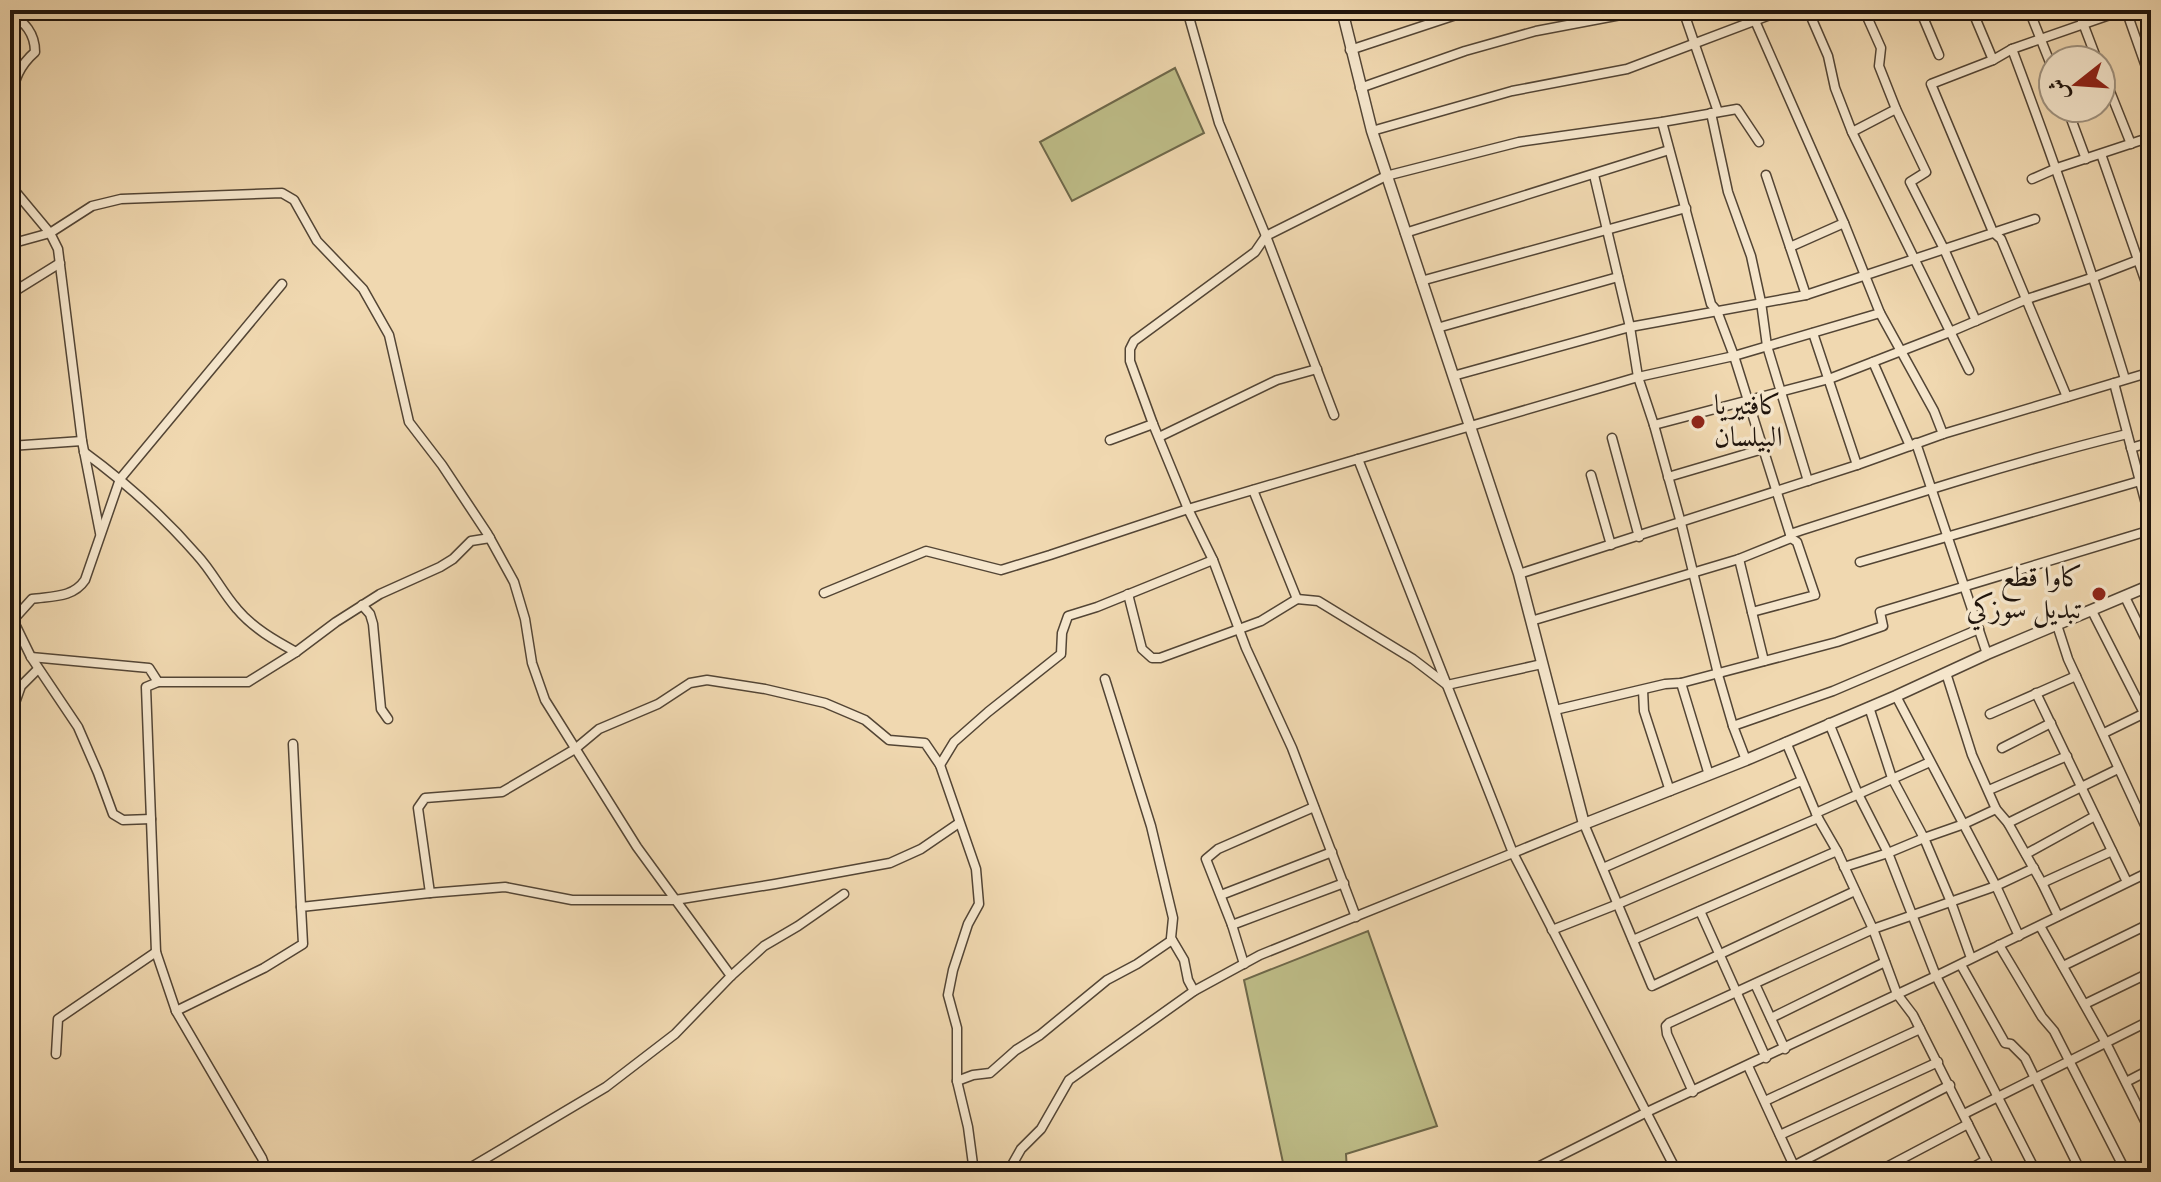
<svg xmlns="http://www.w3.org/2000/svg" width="2161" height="1182" font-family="'IM FELL English',Amiri,serif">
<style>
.green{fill:#bebd88;stroke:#6e684a;stroke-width:2}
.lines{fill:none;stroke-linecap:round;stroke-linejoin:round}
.minor-casing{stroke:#534535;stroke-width:11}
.tertiary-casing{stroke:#534535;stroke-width:13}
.minor{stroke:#f5e6cc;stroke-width:8}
.tertiary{stroke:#f5e6cc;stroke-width:10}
.poi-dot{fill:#8f2418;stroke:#f5e6cc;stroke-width:3}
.labels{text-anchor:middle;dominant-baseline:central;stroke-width:7;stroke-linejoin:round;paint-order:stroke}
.poi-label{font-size:28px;fill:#1f140c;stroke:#f5e6cc;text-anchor:start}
</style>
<rect width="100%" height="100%" fill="#f0d8b0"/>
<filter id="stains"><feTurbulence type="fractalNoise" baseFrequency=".0025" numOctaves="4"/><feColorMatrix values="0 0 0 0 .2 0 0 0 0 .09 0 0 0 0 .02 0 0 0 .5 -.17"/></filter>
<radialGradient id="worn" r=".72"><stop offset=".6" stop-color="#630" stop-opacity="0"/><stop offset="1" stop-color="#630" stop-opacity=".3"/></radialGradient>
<g class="green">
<polygon points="1175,68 1204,133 1072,201 1040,142"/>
<polygon points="1368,931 1437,1126 1346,1154 1347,1172 1285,1172 1244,980"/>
</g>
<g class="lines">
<g class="minor-casing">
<g id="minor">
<polyline points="1187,10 1219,123 1266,236 1334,415"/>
<polyline points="1683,10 1718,112"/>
<polyline points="1746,10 1756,23 1844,223 1880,313 1934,411 1943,434"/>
<polyline points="1808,10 1828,56 1835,88 1852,132 1969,370"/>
<polyline points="1864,10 1881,48 1879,66 1896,109 1926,172 1910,182 1944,249 1976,321"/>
<polyline points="1920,10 1939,55"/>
<polyline points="1972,10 1993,60"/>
<polyline points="2029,10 2053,70"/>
<polyline points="2078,10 2097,60"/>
<polyline points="2126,10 2151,81"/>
<path d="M10 11C24 23 35 32 35 52 19 66 15 79 10 100"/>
<path d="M2012 49C2053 158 2091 267 2125 379"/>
<polyline points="1350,50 1471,10"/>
<polyline points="2101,69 2131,144"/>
<polyline points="1360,88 1465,51 1536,31 1647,10"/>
<polyline points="2067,108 2086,159"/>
<polyline points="1711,113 1728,192 1751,256 1761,302 1767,346 1808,481"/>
<polyline points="1662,122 1711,304 1717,311 1734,356 1790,534 1791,538 1797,542 1815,595 1752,612"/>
<polyline points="1372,131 1512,91 1627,69 1783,10"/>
<polyline points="1852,132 1896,109"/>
<polyline points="2101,154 2151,297"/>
<polyline points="1594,175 1630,327 1638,377 1654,425 1681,523 1719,678 1733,726 1746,760"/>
<polyline points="1766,175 1806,295"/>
<polyline points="2032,179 2057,168 2151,137"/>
<polyline points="10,185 50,233 58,249 82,441 100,533"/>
<polyline points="1405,233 1669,150"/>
<polyline points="10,244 50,233 92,206 121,199 282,193 294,200 317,241 363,289 389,335 409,422 442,465 487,533 514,582 525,619 532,663 545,700 637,847 731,976"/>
<polyline points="1790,247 1844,223"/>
<polyline points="1421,281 1686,208"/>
<polyline points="10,297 15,291 60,263"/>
<polyline points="1437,328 1618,277"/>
<polyline points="1813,333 1857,465"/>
<polyline points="1873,362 1910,446"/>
<polyline points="1453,376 1630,327 1806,295 2035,219"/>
<polyline points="2114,383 2151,523"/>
<polyline points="2067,397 2001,239 1993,232 1931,84 1993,60 2012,49 2124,10"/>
<polyline points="1654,425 1829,379 1950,332 2027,299 2094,277 2151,255"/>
<polyline points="1159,437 1277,380 1317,369"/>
<polyline points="1612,438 1639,537"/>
<polyline points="1110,440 1153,424"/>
<polyline points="1916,443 1987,654"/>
<polyline points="10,446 82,441"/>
<polyline points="2131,448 2151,442"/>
<path d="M84 452C125 482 164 517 197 555 212 571 222 592 237 609 253 628 274 640 296 652"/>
<polyline points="1358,459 1638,377 1734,356 1880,313"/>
<polyline points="1591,475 1611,545"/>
<polyline points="1668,477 1763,449"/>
<path d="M1790 534C1902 498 2013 462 2127 434"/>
<polyline points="1739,559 1764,661"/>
<polyline points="1860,562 2140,481"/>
<polyline points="1519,574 1857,465 1943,434 2151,372"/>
<polyline points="824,593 926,551 1001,570 1050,555 1188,509 1358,459 1513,853 1584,824 1652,986 1855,891"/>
<polyline points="1128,594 1142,649 1152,658 1160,658 1261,621 1297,599 1253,490"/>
<polyline points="2125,597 2151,650"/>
<polyline points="1297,599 1318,601 1413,659 1447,685 1542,664"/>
<polyline points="362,605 370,614 373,624 381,709 388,719"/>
<polyline points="2092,611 2144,713"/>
<polyline points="1531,621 1739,559 1791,538"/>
<polyline points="2057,625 2068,659 2151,838"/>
<polyline points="31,657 149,668 158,682 146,687 156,952 176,1011 262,1158 267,1172"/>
<polyline points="1946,673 1972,755 1996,809 2008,823 2042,883 2058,916"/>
<polyline points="1105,679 1151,826 1173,918 1171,938 1184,960 1188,980 1194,991"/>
<polyline points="158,682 248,682 296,652 336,622 380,594 440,567 453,559 471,541 490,538"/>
<polyline points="1681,683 1709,775"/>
<polyline points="1643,690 1644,711 1670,791"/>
<polyline points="2036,693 2127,882"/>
<polyline points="1896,696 1996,886 2019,936"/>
<polyline points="15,703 21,686 38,669"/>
<polyline points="1869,707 1892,778 1924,838 1951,902 1971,958"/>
<polyline points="1555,710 1665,684 1681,683 1837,642 1883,626 1880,612 2151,530"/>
<polyline points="1990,714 2076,676"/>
<polyline points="1829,723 1858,794 1888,853 1936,976 2036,1172"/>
<polyline points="1733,726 1833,691 1979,629"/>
<polyline points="2104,733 2151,710"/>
<polyline points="1786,742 1818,818 1837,851 1873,929 1897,994 1913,1015 1992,1172"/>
<polyline points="293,744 301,907"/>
<polyline points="2002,748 2051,723"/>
<polyline points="940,765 954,742 988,712 1061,654 1062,633 1068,616 1097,607 1213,560"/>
<polyline points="1989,790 2067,756"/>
<polyline points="1816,813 1930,762"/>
<path d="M151 819 123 820 113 814 98 773 78 727 31 657 13 620 32 599C52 596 73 598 85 580L120 479 282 284"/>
<polyline points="2008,823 2118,769"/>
<polyline points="2026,854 2095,816"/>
<polyline points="1844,867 1888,853 1924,838 1964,824 1996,809"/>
<polyline points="1603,868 1801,781"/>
<polyline points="2042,883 2112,851"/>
<polyline points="430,893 505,887 572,900 675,900 775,884 890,863 921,849 959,823"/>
<polyline points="1221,895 1332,852"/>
<polyline points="1700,911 1766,1058"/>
<polyline points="1356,917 1292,748 1246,648 1213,560 1188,509 1153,424 1130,361 1130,349 1134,341 1255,252 1266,236 1386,176 1519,142 1662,122 1737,109 1759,142"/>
<polyline points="1232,925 1344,883"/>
<polyline points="2040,926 2106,1043 2151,1133"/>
<polyline points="1552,930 1618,904 1818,818"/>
<polyline points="1633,940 1837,851"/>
<polyline points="1999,945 2042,1017 2054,1031 2126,1172"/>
<polyline points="1244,964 1232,925 1206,859 1218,849 1314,807"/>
<polyline points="1961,965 2005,1043 2011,1044 2025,1058 2081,1172"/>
<polyline points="2063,966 2151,923"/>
<polyline points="1755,984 1785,1049"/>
<polyline points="2085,1004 2151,972"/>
<polyline points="176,1011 264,968 303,944 301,907 430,893 418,808 425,798 502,792 575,749 599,729 658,704 690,683 707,680 765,689 825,703 865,720 889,740 925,743 940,765 976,869 979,904 968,924 953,970 948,995 957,1028 957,1081 968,1127 974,1172"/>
<polyline points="1771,1018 1885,962"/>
<polyline points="56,1054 58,1019 156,952"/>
<polyline points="1748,1066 1794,1166"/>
<polyline points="957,1081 973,1075 990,1073 1016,1050 1040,1035 1107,980 1137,964 1172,940"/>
<polyline points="2126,1082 2151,1069"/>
<polyline points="1693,1092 1667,1034 1666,1026 1669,1023 1873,929 1996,886 2034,868"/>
<polyline points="1765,1101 1920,1029"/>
<polyline points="1964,1114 2151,1020"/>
<polyline points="1780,1135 1938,1062"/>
<polyline points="463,1172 606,1087 675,1034 731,976 764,946 798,926 844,894"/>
<polyline points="1008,1172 1021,1149 1041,1129 1069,1080 1194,991 1260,955 1513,853 1677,1172"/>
<polyline points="1528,1172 1647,1112 1936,976 2151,871"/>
<polyline points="1782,1172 1950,1085"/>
<polyline points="1877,1172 1968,1124"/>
<polyline points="1965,1172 1986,1160"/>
</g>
</g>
<g class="tertiary-casing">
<polyline id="tertiary" points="1342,10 1372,131 1519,574 1584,824 1746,760 1896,696 1987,654 2151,585"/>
</g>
<use href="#minor" class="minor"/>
<use href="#tertiary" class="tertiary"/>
</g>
<g class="poi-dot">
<circle cx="1698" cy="422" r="8"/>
<circle cx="2099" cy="594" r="8"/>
</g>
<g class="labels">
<g class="poi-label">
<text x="1714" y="406">كافتيريا<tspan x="1714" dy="32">البيلسان</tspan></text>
<text x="2083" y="578" text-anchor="end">كاوا قطع<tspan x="2083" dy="32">تبديل سوزكي</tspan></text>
</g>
</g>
<rect width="2161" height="1182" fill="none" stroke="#f0d8b0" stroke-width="40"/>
<rect x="12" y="12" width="2137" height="1158" fill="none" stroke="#1f140c" stroke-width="4"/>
<rect x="20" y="20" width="2121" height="1142" fill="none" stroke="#1f140c" stroke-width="2"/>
<g transform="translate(2077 84) rotate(253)"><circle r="38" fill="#f5e6cc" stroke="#9f927f" stroke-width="2"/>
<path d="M0-6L14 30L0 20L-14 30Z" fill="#8f2418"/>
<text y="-12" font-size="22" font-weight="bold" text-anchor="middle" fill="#1f140c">ش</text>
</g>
<rect width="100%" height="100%" filter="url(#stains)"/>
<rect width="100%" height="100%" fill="url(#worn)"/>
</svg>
